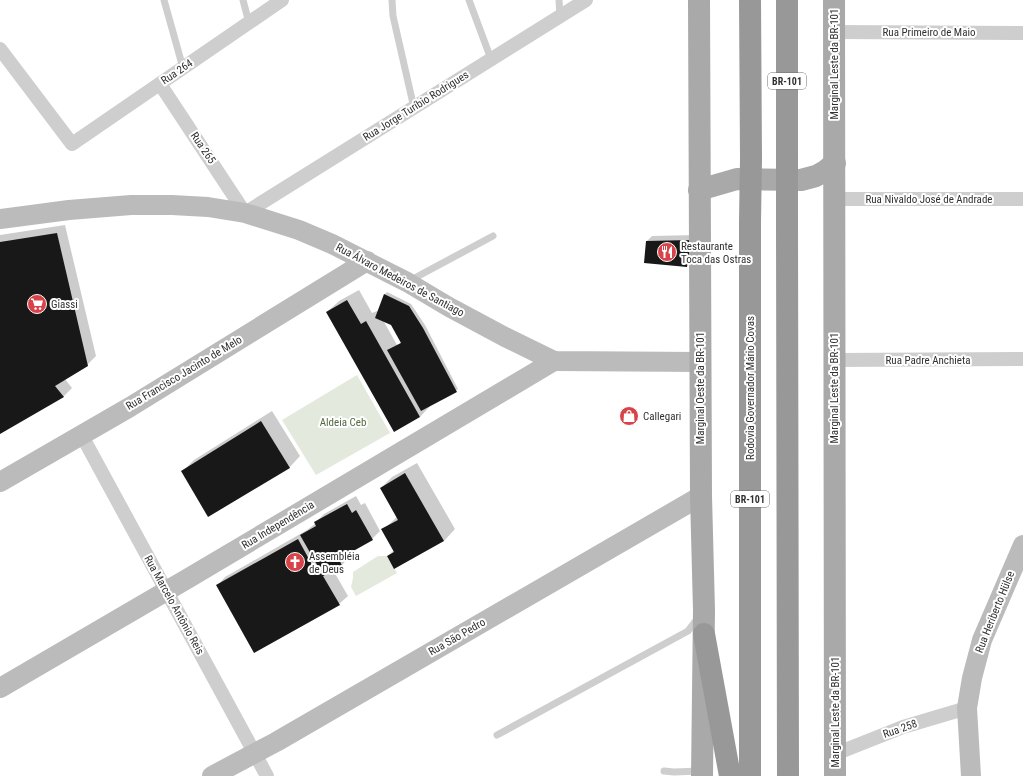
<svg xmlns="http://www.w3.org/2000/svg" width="1023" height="776" font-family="'Roboto Condensed',sans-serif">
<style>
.green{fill:#e3e9dd}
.shadow{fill:#0003;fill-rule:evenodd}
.building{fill:#181818}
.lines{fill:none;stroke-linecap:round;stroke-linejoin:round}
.lane{stroke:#cecece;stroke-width:7}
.street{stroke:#cecece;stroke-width:14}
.secondary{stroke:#bbb;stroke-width:20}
.primary{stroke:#a9a9a9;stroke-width:22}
.highway{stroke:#989898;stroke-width:22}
.highway-bridge{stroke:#989898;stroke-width:22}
.labels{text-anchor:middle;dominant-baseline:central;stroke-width:4;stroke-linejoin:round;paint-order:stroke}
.shield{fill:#fff;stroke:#6f6f6f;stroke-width:1}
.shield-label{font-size:10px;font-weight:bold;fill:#313131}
.street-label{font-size:11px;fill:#313131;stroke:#fff}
.poi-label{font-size:11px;fill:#313131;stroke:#fff;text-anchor:start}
.park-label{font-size:11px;fill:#536941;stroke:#fff}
</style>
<rect width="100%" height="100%" fill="#fff"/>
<g class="green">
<polygon points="357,375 390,433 316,475 282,420"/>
<polygon points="378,556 387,556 397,573 356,596 351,587 353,578 353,572"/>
</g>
<g class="shadow">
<polygon points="65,225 96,356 87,365 65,379 72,388 63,397 0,433 0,235"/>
<polygon points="696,235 692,260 687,266 647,241 652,236"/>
<path d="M359 290 372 313 377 311 378 312 385 294 387 292 411 304 425 325 458 389 431 405 420 417 327 312 339 301ZM383 320 392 324 402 342 397 345Z"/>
<polygon points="272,411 300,456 289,468 183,471 194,460"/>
<polygon points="417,463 455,529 444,541 388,556 394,550 383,530 397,517 381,488 392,477"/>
<polygon points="356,496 361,505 365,503 380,531 372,539 348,552 350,556 342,565 333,570 348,596 339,604 217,586 225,577 307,530 316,523 316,522 324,514"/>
</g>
<g class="building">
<polygon points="57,233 88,366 55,386 64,397 0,434 0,242"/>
<polygon points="691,240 687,267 644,263 646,241"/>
<polygon points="384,294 409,306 423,328 457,392 421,411 387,350 401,343 391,325 375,318"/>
<polygon points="347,300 361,324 366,321 420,417 394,432 326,312"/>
<polygon points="261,421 290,468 208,517 181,471"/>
<polygon points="405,473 444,541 394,569 387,556 394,552 381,529 398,520 380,488"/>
<polygon points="347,504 352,513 356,510 373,540 339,559 342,566 323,576 340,605 254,653 216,585 298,539 316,572 320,570 300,535 316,526 314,522"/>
</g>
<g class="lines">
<g class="lane">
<polyline points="164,0 183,68"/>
<polyline points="243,0 249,23"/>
<polyline points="392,0 393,16 414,108"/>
<polyline points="469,0 491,59"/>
<polyline points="559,0 560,16"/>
<polyline points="409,281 493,236"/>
<polyline points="497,735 688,631 698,618"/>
<polyline points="664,771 674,772 700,771"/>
</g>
<g class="street">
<polyline points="834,32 1023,33"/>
<polyline points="0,49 72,144 282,0"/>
<polyline points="160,84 245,213 586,0"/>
<polyline points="834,199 1023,199"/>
<polyline points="834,360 1023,359"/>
<polyline points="81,434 267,776"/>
<polyline points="835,754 903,727 967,708"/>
</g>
<g class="secondary">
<polyline points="0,219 69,210 131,205 172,205 208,207 245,213 299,230 332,244 407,282 449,307 505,337 554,361 700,362"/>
<polyline points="0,482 130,407 367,261"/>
<polyline points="0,688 187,579 554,361"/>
<polyline points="212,776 276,742 701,496"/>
<polyline points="971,776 967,708 972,678 982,640 1023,545"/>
</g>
<g class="primary">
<polyline points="699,0 701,496 704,610 702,776"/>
<polyline points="834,0 835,776"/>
<polyline points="699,190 737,179 801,180 816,176 825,171 835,163"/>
</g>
<g class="highway">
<polyline points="750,0 751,158"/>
<polyline points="787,0 787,161"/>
<polyline points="787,223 788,776"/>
<polyline points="704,634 730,776"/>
<polyline points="750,776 750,222"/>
</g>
<g class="highway-bridge">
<polyline points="750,222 751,158"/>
<polyline points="787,223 787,161"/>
</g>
</g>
<defs>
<g id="restaurant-disc" transform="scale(1)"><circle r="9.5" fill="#d8434a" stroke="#fff"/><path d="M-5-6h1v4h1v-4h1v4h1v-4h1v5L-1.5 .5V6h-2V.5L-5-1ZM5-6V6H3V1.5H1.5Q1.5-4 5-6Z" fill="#fff"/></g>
<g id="supermarket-disc" transform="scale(1)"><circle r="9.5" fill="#d8434a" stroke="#fff"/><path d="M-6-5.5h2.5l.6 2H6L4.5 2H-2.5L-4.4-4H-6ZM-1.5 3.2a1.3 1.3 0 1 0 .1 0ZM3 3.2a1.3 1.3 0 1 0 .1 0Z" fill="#fff"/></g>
<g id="shop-disc" transform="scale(1)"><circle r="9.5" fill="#d8434a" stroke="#fff"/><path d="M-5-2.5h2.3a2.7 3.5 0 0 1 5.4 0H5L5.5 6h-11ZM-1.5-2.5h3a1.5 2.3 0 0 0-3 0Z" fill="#fff"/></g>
<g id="church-disc" transform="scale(1)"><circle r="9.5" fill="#d8434a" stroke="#fff"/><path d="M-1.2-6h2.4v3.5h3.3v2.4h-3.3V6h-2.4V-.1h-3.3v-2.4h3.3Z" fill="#fff"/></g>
</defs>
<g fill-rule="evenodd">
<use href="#restaurant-disc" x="667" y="252"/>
<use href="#supermarket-disc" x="37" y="304"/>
<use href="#shop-disc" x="629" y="416"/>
<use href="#church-disc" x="295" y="562"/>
</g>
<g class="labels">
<g class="shield">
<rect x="768" y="73" width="38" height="16" rx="3"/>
<rect x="731" y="491" width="38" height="16" rx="3"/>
</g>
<g class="shield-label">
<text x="787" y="81">BR-101</text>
<text x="750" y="499">BR-101</text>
</g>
<g class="street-label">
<text x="929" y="32">Rua Primeiro de Maio</text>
<text transform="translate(834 64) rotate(-90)">Marginal Leste da BR-101</text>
<text transform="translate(177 72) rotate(-34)">Rua 264</text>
<text transform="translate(416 106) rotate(-32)">Rua Jorge Turíbio Rodrigues</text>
<text transform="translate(203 148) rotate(56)">Rua 265</text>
<text x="929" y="199">Rua Nivaldo José de Andrade</text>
<text transform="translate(400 280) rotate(28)">Rua Álvaro Medeiros de Santiago</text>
<text x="928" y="360">Rua Padre Anchieta</text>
<text transform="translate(184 373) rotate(-31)">Rua Francisco Jacinto de Melo</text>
<text transform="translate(700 388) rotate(-90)">Marginal Oeste da BR-101</text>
<text transform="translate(750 388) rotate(-90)">Rodovia Governador Mário Covas</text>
<text transform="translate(834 388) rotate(-90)">Marginal Leste da BR-101</text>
<text transform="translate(278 525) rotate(-31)">Rua Independência</text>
<text transform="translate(174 605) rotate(61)">Rua Marcelo Antônio Reis</text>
<text transform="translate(995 612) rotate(-68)">Rua Heriberto Hülse</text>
<text transform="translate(457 637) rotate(-30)">Rua São Pedro</text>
<text transform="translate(835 712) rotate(-90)">Marginal Leste da BR-101</text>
<text transform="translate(900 729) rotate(-19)">Rua 258</text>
</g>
<g class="poi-label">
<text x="681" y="246">Restaurante<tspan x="681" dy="13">Toca das Ostras</tspan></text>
<text x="51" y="304">Giassi</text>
<text x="643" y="416">Callegari</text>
<text x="309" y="556">Assembléia<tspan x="309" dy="13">de Deus</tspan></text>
</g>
<g class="park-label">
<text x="343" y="422">Aldeia Ceb</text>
</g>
</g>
</svg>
